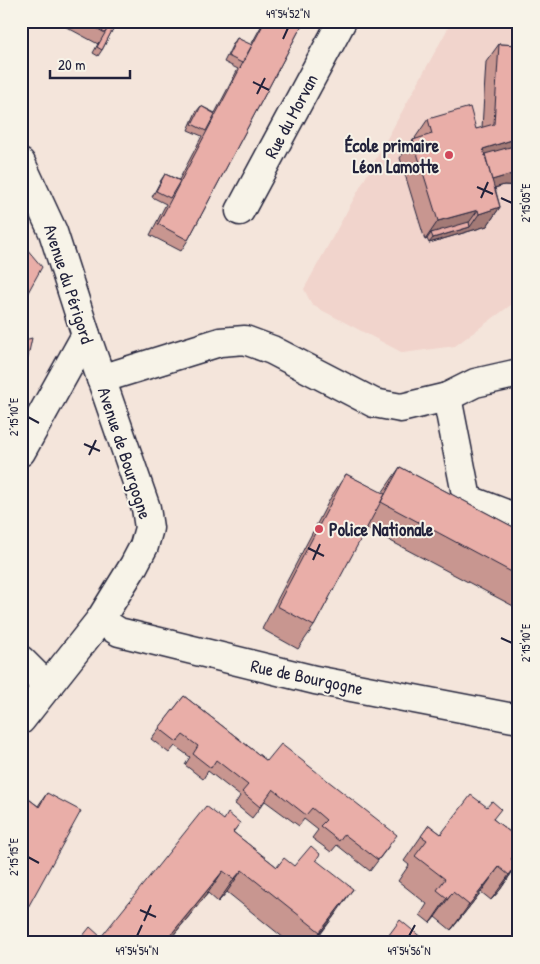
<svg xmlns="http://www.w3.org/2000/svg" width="540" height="964" font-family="'Patrick Hand',sans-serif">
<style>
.built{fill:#f1d4cc}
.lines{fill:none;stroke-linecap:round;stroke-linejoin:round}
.minor-casing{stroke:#22223b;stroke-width:31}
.minor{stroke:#f7f3e8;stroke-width:28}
.wall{fill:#c89690;stroke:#22223b}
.shaded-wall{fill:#a37a76;stroke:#22223b}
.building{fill:#e9aea8;stroke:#22223b}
.ticks{fill:none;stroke:#22223b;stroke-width:2}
.poi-dot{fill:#d1495b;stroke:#f7f3e8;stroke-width:2}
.labels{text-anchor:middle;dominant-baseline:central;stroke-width:4;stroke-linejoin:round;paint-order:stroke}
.street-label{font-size:18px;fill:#22223b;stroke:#f7f3e8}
.poi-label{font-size:18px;font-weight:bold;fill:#22223b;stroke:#f7f3e8;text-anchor:end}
.neatline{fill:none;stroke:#22223b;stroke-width:2}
.ticks-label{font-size:12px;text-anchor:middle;fill:#22223b}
</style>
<rect width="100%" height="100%" fill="#f4e5db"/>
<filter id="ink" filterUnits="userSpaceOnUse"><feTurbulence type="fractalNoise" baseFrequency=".02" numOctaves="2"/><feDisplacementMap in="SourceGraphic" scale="10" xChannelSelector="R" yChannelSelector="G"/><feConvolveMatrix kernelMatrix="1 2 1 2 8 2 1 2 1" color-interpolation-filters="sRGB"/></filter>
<g filter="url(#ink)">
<polygon class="built" points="452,21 519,22 519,299 455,346 403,353 312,305 304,289"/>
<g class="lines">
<g class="minor-casing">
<g id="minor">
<polyline points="21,163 53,232 86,335 146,508 149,528 144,546 134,565 100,620 21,720"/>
<polyline points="240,211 342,21"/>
<polyline points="101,379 220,342 245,340 272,350 374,403 401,408 447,397 475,383 519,373"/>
<polyline points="447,397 467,499 519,519"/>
<polyline points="21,452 86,335"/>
<polyline points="100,620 119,632 315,680 519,719"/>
<polyline points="21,660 48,687"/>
</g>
</g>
<use href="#minor" class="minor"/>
</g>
<g class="wall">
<polygon points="55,21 117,21 102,50 98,56 93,53 99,42 98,44"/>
<polygon points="264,21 304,21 188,240 181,251 150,235 166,204 152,197 161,180 165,174 179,180 202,136 188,130 196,112 201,106 215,113 238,69 224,62 233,44 237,38 251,45"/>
<polygon points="499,44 519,45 519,186 504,185 495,188 500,207 487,226 429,243 427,239 425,240 400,158 413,140 416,139 415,138 428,119 476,129 482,128 486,62"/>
<polygon points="400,467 519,530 519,609 366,528 314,626 298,649 262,629 331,497 346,474 382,493"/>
<polygon points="184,696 267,761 389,846 370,871 337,845 331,852 312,838 318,830 304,819 299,826 265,801 252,818 235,804 240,796 208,771 203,779 185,765 190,757 175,746 169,753 151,739"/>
<polygon points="21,793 38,806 47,793 27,909 21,918"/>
<polygon points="487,807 494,820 519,839 519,850 512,860 517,865 500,890 491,900 481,892 451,930 435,917 430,923 420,915 427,904 398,881 409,865 404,861 429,825 441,834"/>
<polygon points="224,820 240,823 233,832 277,867 294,866 316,860 337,912 314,943 290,943 227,892 218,902 208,893 167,943 78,943 82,937 101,937"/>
</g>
<g class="shaded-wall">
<polygon points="515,139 519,140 519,159 480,164 483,149"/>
<polygon points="512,174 519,174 519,186 504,185 478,193 485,182"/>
<polygon points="500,207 487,226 429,243 433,238 470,227 479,214"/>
<polygon points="478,210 465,228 431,233 427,239 425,240 438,221"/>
<polygon points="517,865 500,890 491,900 509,875"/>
<polygon points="499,867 481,892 451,930 469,905"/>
<polygon points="242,870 227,892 218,902 234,879"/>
<polygon points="223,871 208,893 167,943 164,943"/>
<polygon points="353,889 337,912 313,943 320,932"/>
<polygon points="453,892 435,917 430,923 447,898"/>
</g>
<g class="building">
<polygon points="84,21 112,21 105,33"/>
<polygon points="112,21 117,21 102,50 97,47"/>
<polygon points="265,21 304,21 188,240 158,224"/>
<polygon points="237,38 252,45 242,63 228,56"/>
<polygon points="499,44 519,45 519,140 515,139 483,149 500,207 479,214 478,210 438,221 413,140 432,134 428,119 470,107 476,129 494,124"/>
<polygon points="201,106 215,114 206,131 192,124"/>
<polygon points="510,147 519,148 519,174 512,174 492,180 485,154"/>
<polygon points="165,174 180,181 170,198 156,191"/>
<polygon points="469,222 470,227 433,238 431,233"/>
<polygon points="21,242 42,267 21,305"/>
<polygon points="32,338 23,380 21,383 21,341"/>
<polygon points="400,467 519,530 519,576 381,502"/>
<polygon points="346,474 385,494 314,626 277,606"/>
<polygon points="184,696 267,761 281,744 397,835 378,860 344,834 339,841 320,826 326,820 312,808 306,815 273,789 260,807 242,792 248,785 216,760 211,768 193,754 198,746 183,735 177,742 159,728"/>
<polygon points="21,793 39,807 47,793 81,811 27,909 21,906"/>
<polygon points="471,795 487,807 492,801 501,809 493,819 519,839 519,850 511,859 517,865 509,875 499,867 469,905 453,892 447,898 437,890 445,879 415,856 427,840 421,836 429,825 441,834"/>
<polygon points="206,806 224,820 228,813 240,823 233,832 277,867 284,858 294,866 311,846 320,854 316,860 353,889 320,932 242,870 234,879 223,871 164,943 88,943 82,937 90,927 101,937"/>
<polygon points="400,920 428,943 383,943"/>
</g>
</g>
<path class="ticks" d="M283 39 288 28M253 82 269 90M257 94 265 78M477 187 493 194M481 198 488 182M501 198 512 203M28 417 39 423M84 444 100 451M89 455 96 440M308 548 324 556M313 560 320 544M501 638 512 643M28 857 39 863M140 910 156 917M144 921 151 905M137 936 142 925M409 936 415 925"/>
<g class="poi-dot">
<circle cx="449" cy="155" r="5"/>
<circle cx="319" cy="529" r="5"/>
</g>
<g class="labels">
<g class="street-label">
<text transform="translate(291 116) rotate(-62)">Rue du Morvan</text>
<text transform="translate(69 284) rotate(72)">Avenue du Périgord</text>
<text transform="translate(125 453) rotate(72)">Avenue de Bourgogne</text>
<text transform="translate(307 677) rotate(12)">Rue de Bourgogne</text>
</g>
<g class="poi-label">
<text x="439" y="145">École primaire<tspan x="439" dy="21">Léon Lamotte</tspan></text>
<text x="329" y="529" text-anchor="start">Police Nationale</text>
</g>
</g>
<rect width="540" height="964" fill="none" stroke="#f7f3e8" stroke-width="55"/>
<path d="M50 70v8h80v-8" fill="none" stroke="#22223b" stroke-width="2.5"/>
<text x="58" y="70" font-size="15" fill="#22223b" stroke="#f7f3e8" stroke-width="4" paint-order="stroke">20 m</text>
<rect x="28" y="28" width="484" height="908" class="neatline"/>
<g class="ticks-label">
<text x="288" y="18">49°54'52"N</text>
<text transform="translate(526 203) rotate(-90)" y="4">2°15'05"E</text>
<text transform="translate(14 417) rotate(-90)" y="4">2°15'10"E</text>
<text transform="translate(526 643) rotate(-90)" y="4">2°15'10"E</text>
<text transform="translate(14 857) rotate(-90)" y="4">2°15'15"E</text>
<text x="137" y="955">49°54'54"N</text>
<text x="409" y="955">49°54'56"N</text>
</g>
</svg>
